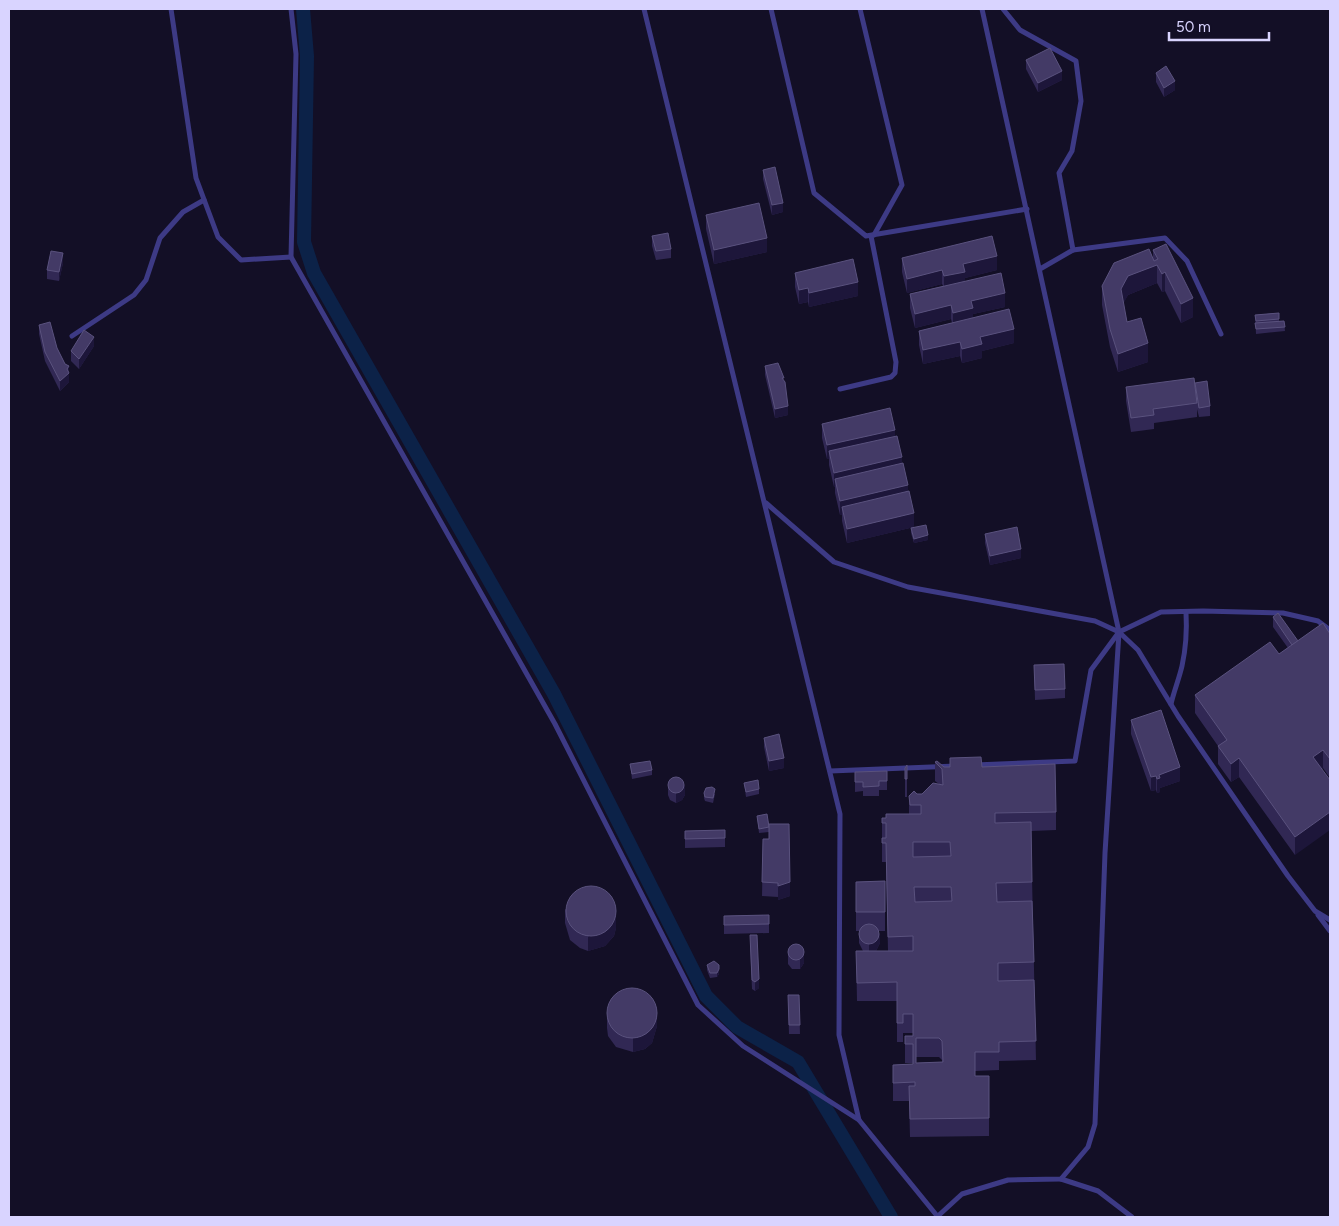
<svg xmlns="http://www.w3.org/2000/svg" width="1339" height="1226" font-family="Figtree,sans-serif">
<style>
.lines{fill:none;stroke-linecap:round;stroke-linejoin:round}
.canal{stroke:#0c2248;stroke-width:14}
.service{stroke:#3d3a85;stroke-width:5}
.wall{fill:#312854;fill-rule:evenodd}
.shaded-wall{fill:#1d163a}
.building{fill:#433a66;stroke:#5a527e;fill-rule:evenodd}
</style>
<rect width="100%" height="100%" fill="#130f26"/>
<g class="lines">
<polyline class="canal" points="303,9 307,56 304,242 314,273 554,694 706,996 737,1027 798,1062 891,1217"/>
<g class="service">
<polyline points="171,9 196,178 218,237 241,260 291,257"/>
<polyline points="291,9 296,54 291,257 555,724 698,1005 743,1046 859,1120 938,1217"/>
<polyline points="644,9 840,814 839,1035 859,1120"/>
<polyline points="771,9 814,193 866,236 1027,209"/>
<polyline points="860,9 902,185 874,235"/>
<polyline points="1003,9 1020,30 1076,61 1081,101 1072,151 1059,173 1073,250 1040,269"/>
<polyline points="1073,250 1165,238 1187,261 1221,334"/>
<polyline points="72,336 134,295 146,280 160,238 183,212 204,200"/>
<polyline points="840,389 891,377 895,373 896,362 871,236"/>
<polyline points="766,503 834,562 908,587 1095,621 1119,632 1138,650 1178,716 1288,876 1315,911 1330,920"/>
<polyline points="1119,632 1161,612 1203,611 1283,613 1318,621 1330,630"/>
<path d="M1171 704C1174 691 1179 679 1182 666 1186 648 1187 630 1186 612"/>
<polyline points="975,765 1075,761 1091,670 1119,632 982,9"/>
<polyline points="830,771 956,766"/>
<polyline points="1318,915 1330,931"/>
<polyline points="1061,1179 1098,1191 1132,1217"/>
<polyline points="938,1216 962,1194 1008,1180 1061,1179 1088,1147 1095,1124 1105,853 1119,632"/>
</g>
</g>
<g class="wall">
<polygon points="1026,60 1062,80 1038,92 1026,69"/>
<polygon points="1156,73 1175,90 1164,97 1156,82"/>
<polygon points="763,170 783,212 772,215 763,179"/>
<polygon points="706,215 767,252 714,264 706,229"/>
<polygon points="652,236 671,249 671,258 656,260 652,246"/>
<polygon points="1153,250 1193,317 1181,323 1165,291 1162,292 1157,283 1128,295 1123,303 1127,322 1148,362 1118,372 1110,347 1102,305 1102,286 1153,260"/>
<polygon points="902,258 997,270 965,278 965,281 1005,307 973,314 973,318 1014,343 982,351 982,358 962,363 960,356 923,364 919,345 919,331 952,323 951,319 915,328 910,308 910,294 943,286 942,284 907,293 902,272"/>
<polygon points="63,263 59,281 47,279 47,270"/>
<polygon points="795,273 858,296 809,307 808,302 799,304 795,287"/>
<polygon points="1279,313 1279,321 1284,321 1285,331 1256,334 1255,315"/>
<polygon points="39,325 57,348 65,364 69,366 69,382 60,391 45,361 39,334"/>
<polygon points="94,346 79,369 71,361 71,351"/>
<polygon points="765,366 784,381 788,415 775,418 765,375"/>
<polygon points="1126,387 1195,387 1210,406 1210,416 1199,417 1197,409 1197,417 1154,423 1154,429 1131,432 1126,401"/>
<polygon points="822,424 895,436 908,491 914,527 847,543 842,521 842,515 840,515 835,493 835,487 834,487 829,465 829,459 827,459 822,438"/>
<polygon points="911,528 928,540 914,543 911,533"/>
<polygon points="985,534 1021,558 990,565 985,543"/>
<polygon points="1273,617 1298,641 1330,634 1330,778 1323,768 1322,769 1295,855 1239,777 1231,782 1218,764 1218,746 1195,713 1195,695 1279,654 1288,648 1273,627"/>
<polygon points="1034,665 1065,689 1065,698 1035,700"/>
<polygon points="1131,720 1180,781 1160,788 1160,792 1157,793 1156,790 1151,791 1131,734"/>
<polygon points="764,738 784,768 769,771 764,747"/>
<path d="M935 762 944 767H982L1056 812V830L1031 831 1036 1060 999 1061V1070L975 1071V1076H989V1136L910 1137 909 1101H893V1065L913 1064V1063H905V1036H913V1033H903V1042H897V1001H857L856 951H863L859 943V934L861 931H856V882L885 881V931H878L880 943 876 951H888L886 862H882V818H886L909 814V796L922 794 939 784 935 781ZM916 1057H939L942 1060V1062L916 1063Z"/>
<polygon points="630,764 652,770 652,775 632,779"/>
<polygon points="907,765 907,797 905,797 905,768"/>
<polygon points="887,771 887,790 879,790 879,796 863,796 863,791 855,792 855,772"/>
<polygon points="744,783 759,789 759,794 746,797"/>
<polygon points="668,786 685,795 682,800 676,803 670,800 668,795"/>
<polygon points="704,793 715,794 713,803 705,801 704,798"/>
<polygon points="757,816 769,827 769,832 759,833"/>
<polygon points="725,830 725,847 685,848 685,831"/>
<polygon points="763,839 790,896 778,900 778,897 762,896"/>
<polygon points="565,909 616,928 614,936 605,946 588,951 580,948 570,940 565,923"/>
<polygon points="769,915 769,933 724,934 724,916"/>
<polygon points="750,945 759,988 755,991 752,989"/>
<polygon points="788,949 804,963 800,969 792,969 788,964"/>
<polygon points="707,965 719,974 717,977 710,978 707,970"/>
<polygon points="788,995 799,995 800,1034 789,1034"/>
<polygon points="607,1014 657,1026 652,1043 645,1049 633,1052 616,1047 608,1036 607,1028"/>
</g>
<g class="shaded-wall">
<polygon points="1062,71 1062,80 1038,92 1038,83"/>
<polygon points="1175,81 1175,90 1164,97 1164,88"/>
<polygon points="783,203 783,212 772,215 772,205"/>
<polygon points="767,238 767,252 714,264 714,250"/>
<polygon points="63,253 63,263 59,281 59,272"/>
<polygon points="997,256 997,270 965,278 965,286 944,290 944,276 963,264"/>
<polygon points="1157,265 1157,283 1128,295 1121,308 1121,289 1128,276"/>
<polygon points="942,270 942,284 907,293 907,279"/>
<polygon points="1165,272 1165,291 1162,292 1162,274"/>
<polygon points="858,282 858,296 809,307 809,293"/>
<polygon points="808,288 808,302 799,304 799,290"/>
<polygon points="1005,293 1005,307 973,314 973,322 953,327 953,313 971,301"/>
<polygon points="1193,298 1193,317 1181,323 1181,304"/>
<polygon points="951,305 951,319 915,328 915,314"/>
<polygon points="1014,329 1014,343 982,351 982,358 962,363 962,349 980,337"/>
<polygon points="94,337 94,346 79,369 79,359"/>
<polygon points="960,342 960,356 923,364 923,350"/>
<polygon points="1148,343 1148,362 1118,372 1118,354"/>
<polygon points="69,366 69,382 60,391 60,381"/>
<polygon points="788,406 788,415 775,418 775,409"/>
<polygon points="895,430 895,444 829,451 829,459 827,459 827,445"/>
<polygon points="902,457 902,471 835,479 835,487 834,487 834,473"/>
<polygon points="908,485 908,499 842,507 842,515 840,515 840,501"/>
<polygon points="914,513 914,527 847,543 847,529"/>
<polygon points="928,535 928,540 914,543 914,539"/>
<polygon points="1021,549 1021,558 990,565 990,556"/>
<polygon points="1323,750 1323,768 1313,775 1313,757"/>
<polygon points="784,758 784,768 769,771 769,761"/>
<polygon points="1239,758 1239,777 1231,782 1231,764"/>
<polygon points="1180,767 1180,781 1160,788 1160,792 1157,793 1157,779 1159,775"/>
<polygon points="1156,776 1156,790 1151,791 1151,777"/>
<polygon points="685,785 685,795 682,800 676,803 676,793"/>
<polygon points="1330,812 1330,830 1295,855 1295,837"/>
<polygon points="790,882 790,896 778,900 778,886"/>
<polygon points="616,914 616,928 614,936 605,946 588,951 588,937"/>
<polygon points="880,934 880,943 876,951 869,954 869,944"/>
<polygon points="804,954 804,963 800,969 800,959"/>
<polygon points="719,969 719,974 717,977 717,973"/>
<polygon points="759,979 759,988 755,991 755,982"/>
<polygon points="657,1012 657,1026 652,1043 645,1049 633,1052 633,1038"/>
</g>
<g class="building">
<polygon points="1050,48 1062,71 1038,83 1026,60"/>
<polygon points="1166,66 1175,81 1164,88 1156,73"/>
<polygon points="775,167 783,203 772,205 763,170"/>
<polygon points="759,203 767,238 714,250 706,215"/>
<polygon points="668,233 671,249 656,251 652,236"/>
<polygon points="992,236 997,256 963,264 965,272 944,276 942,270 907,279 902,258"/>
<polygon points="1166,244 1193,298 1181,304 1165,272 1162,274 1157,265 1128,276 1121,289 1127,322 1141,318 1148,343 1118,354 1110,329 1102,286 1114,263 1149,249 1154,261 1158,259 1153,250"/>
<polygon points="51,251 63,253 59,272 47,270"/>
<polygon points="853,259 858,282 809,293 808,288 799,290 795,273"/>
<polygon points="1001,273 1005,293 971,301 973,308 953,313 951,305 915,314 910,294"/>
<polygon points="1009,309 1014,329 980,337 982,344 962,349 960,342 923,350 919,331"/>
<polygon points="1279,313 1279,319 1256,321 1255,315"/>
<polygon points="1284,321 1285,327 1256,329 1255,323"/>
<polygon points="50,322 57,348 65,364 69,366 67,369 69,373 60,381 45,352 39,325"/>
<polygon points="84,330 94,337 79,359 71,351"/>
<polygon points="778,363 784,378 782,378 785,382 788,406 775,409 765,366"/>
<polygon points="1194,378 1197,403 1153,409 1154,415 1131,418 1126,387"/>
<polygon points="1207,381 1210,406 1199,408 1195,383"/>
<polygon points="890,408 895,430 827,445 822,424"/>
<polygon points="897,436 902,457 834,473 829,451"/>
<polygon points="903,463 908,485 840,501 835,479"/>
<polygon points="909,491 914,513 847,529 842,507"/>
<polygon points="926,525 928,535 914,539 911,528"/>
<polygon points="1017,527 1021,549 990,556 985,534"/>
<polygon points="1278,613 1298,641 1292,645 1273,617"/>
<polygon points="1323,623 1330,634 1330,759 1323,750 1313,757 1330,780 1330,812 1295,837 1239,758 1231,764 1218,746 1227,740 1195,695 1270,642 1279,654"/>
<polygon points="1064,664 1065,689 1035,690 1034,665"/>
<polygon points="1161,710 1180,767 1159,775 1160,778 1157,779 1156,776 1151,777 1131,720"/>
<polygon points="779,734 784,758 769,761 764,738"/>
<path d="M981 757 982 767 1055 764 1056 812 995 813V823L1031 822 1032 882 996 883 997 902 1032 901 1034 962 998 963V981L1034 980 1036 1041 999 1042V1052H975V1076H989V1118L910 1119 909 1086H915V1082L893 1083V1065L913 1064V1044H905V1036H913V1014H903V1023H897V982L857 983 856 951H913V936L888 937 886 843H882V838H886V823H882V818H886V814H921V805H910L909 796 914 791 917 794H922L933 783 943 785 942 769 935 762 937 761 944 767H950V758ZM913 842H950L951 856 913 857ZM914 887H951L952 901 915 902ZM916 1038H939L942 1041 943 1062 916 1063Z"/>
<polygon points="650,761 652,770 632,774 630,764"/>
<polygon points="907,765 907,779 905,779 905,768"/>
<polygon points="887,771 887,781 879,781 879,786 863,787 863,782 855,782 855,772"/>
<circle cx="676" cy="785" r="8"/>
<polygon points="758,780 759,789 746,792 744,783"/>
<polygon points="712,787 715,789 713,798 705,797 704,793 706,788"/>
<polygon points="767,814 769,827 759,829 757,816"/>
<polygon points="769,824 789,824 790,882 778,886 778,883 762,882 763,839 769,839"/>
<polygon points="725,830 725,838 685,839 685,831"/>
<polygon points="885,881 885,912 856,912 856,882"/>
<circle cx="591" cy="911" r="25"/>
<polygon points="769,915 769,924 724,925 724,916"/>
<circle cx="869" cy="934" r="10"/>
<polygon points="750,935 757,935 759,979 755,982 752,980"/>
<circle cx="796" cy="952" r="8"/>
<polygon points="714,961 719,965 719,969 717,973 710,973 707,965"/>
<circle cx="632" cy="1013" r="25"/>
<polygon points="788,995 799,995 800,1025 789,1025"/>
</g>
<rect width="1339" height="1226" fill="none" stroke="#d9d4ff" stroke-width="20"/>
<path d="M1169 32v8h100v-8" fill="none" stroke="#d9d4ff" stroke-width="2.5"/>
<text x="1176" y="32" font-size="15" fill="#d9d4ff" stroke="#130f26" stroke-width="4" paint-order="stroke">50 m</text>
</svg>
